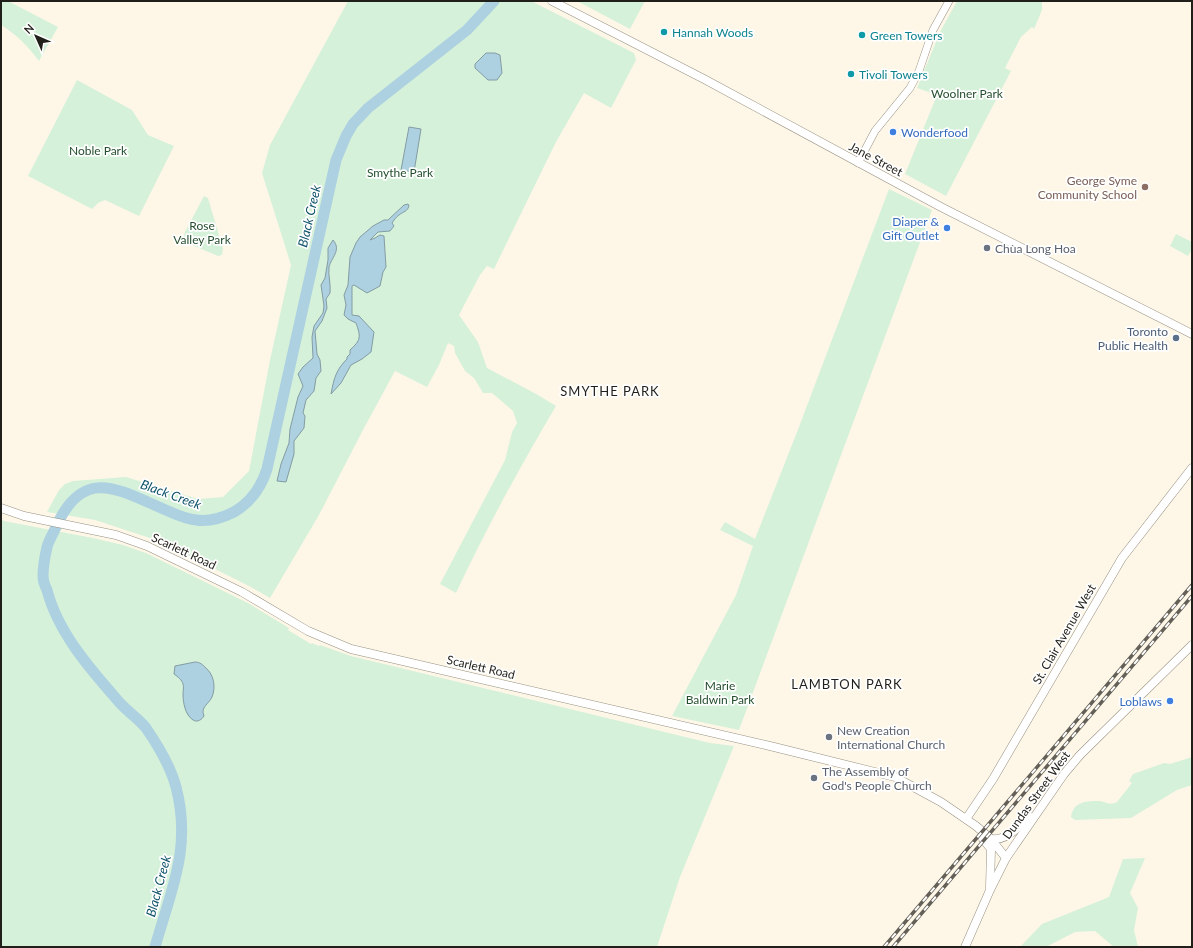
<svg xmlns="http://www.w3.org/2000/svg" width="1193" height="948" font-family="Lato,sans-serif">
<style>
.green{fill:#d6f1d9}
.water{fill:#add1e0;stroke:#839ca4}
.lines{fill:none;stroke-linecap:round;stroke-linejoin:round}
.river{stroke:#add1e0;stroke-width:11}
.tertiary-casing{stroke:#979183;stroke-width:8}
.secondary-casing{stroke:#979183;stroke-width:9}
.tertiary{stroke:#fff;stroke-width:7}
.secondary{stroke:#fff;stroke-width:8}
.rail-casing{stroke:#646057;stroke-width:3.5}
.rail{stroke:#fff;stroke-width:2;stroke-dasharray:6;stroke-linecap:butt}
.culture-dot{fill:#0f9aa8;stroke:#fff;stroke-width:1.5}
.shop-dot{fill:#3f7fe0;stroke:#fff;stroke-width:1.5}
.education-dot{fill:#8d6e63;stroke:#fff;stroke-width:1.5}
.worship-dot{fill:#6b7280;stroke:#fff;stroke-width:1.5}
.service-dot{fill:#5c6f8a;stroke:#fff;stroke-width:1.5}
.labels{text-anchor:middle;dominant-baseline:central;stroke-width:3.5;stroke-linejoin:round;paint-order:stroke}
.culture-label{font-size:12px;fill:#0d838f;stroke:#fff;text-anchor:start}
.park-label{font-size:12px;fill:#244e2d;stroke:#fff}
.shop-label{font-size:12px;fill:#366cbe;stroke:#fff;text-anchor:end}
.street-label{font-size:12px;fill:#211f19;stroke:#fff}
.education-label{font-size:12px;fill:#785e54;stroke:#fff;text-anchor:end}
.worship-label{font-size:12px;fill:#5b616d;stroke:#fff;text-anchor:start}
.service-label{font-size:12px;fill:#4e5e75;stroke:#fff;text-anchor:end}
.water-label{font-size:13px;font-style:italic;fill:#10536b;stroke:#fff}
.neighbourhood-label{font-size:13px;letter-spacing:1px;fill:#211f19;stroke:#fff}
</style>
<rect width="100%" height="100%" fill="#fef7e7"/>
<g class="green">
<path d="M1 1H8L58 27 39 61C28 46 17 35 1 25Z"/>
<path d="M348 1H531L634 53 636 60 611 108 584 93 556 142 494 269 487 266 480 275 459 315 478 342 487 368 538 395 556 406C520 467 486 529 456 593L440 584 505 460 512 432 517 423 513 411 492 393H483L474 378 465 371 455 353 454 346 448 343 439 365 427 387 395 371 363 430 319 515 270 598 249 586 159 541 95 520 47 512 59 490 65 484 73 481 126 477 198 499 223 497 249 471 270 360 291 265 262 173 270 145Z"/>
<polygon points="577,1 645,1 630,29"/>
<polygon points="957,1 1043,1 1042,3 1042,10 1034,29 1032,27 1021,37 1005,68 1011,71 946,196 905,174 937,95 917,88 940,32"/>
<polygon points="77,80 132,110 148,135 174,146 139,216 105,200 98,203 92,209 28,176"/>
<polygon points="889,189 932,210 739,730 672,716 736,595 753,546 720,530 725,522 755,539 797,432"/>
<polygon points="204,196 208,198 223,249 222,255 218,256 185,242 184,236 185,232"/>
<polygon points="1176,234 1192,242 1192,249 1188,256 1170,246"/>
<polygon points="1,519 4,521 93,538 123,545 146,553 248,603 289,628 288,630 311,644 312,643 319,646 320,645 351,656 710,743 734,746 680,877 657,947 1,947"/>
<path d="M1192 757V785L1177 790 1131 818 1075 820 1071 817C1073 802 1085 801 1098 801 1106 801 1108 806 1117 802L1132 783 1129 781 1133 774 1164 763 1170 764Z"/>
<polygon points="1145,858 1130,893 1138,908 1134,930 1138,947 1114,947 1095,931 1075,932 1046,947 1020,947 1042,924 1109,897 1123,859"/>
</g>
<g class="water">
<polygon points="486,53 495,53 500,55 502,73 497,80 488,80 475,68 475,64"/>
<polygon points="409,127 421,129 414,172 401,170"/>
<path d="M408 204 409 206C407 212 404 211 399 215 396 217 394 220 392 223L394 226 390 231 378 232 370 240 375 238 380 235 384 236 386 267 383 272 380 286 367 293 354 285 352 286V315L359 316 374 332 371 352 362 359 351 365 341 383 331 394C334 378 336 370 347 359V357L350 354V350C361 340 361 337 356 323L348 319 344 315 346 305 344 295 348 285 350 257 356 243 360 237 373 226 384 220H388L404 205Z"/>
<path d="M333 240C342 250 331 258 329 267 328 276 331 284 330 293L326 299 327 308 322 321 315 331 317 354 320 360 321 371 316 378 314 391 306 400 303 413 305 416 304 428 294 441V454L286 482 277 481 281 464 289 443 290 429 298 397 303 386 298 374 303 367 313 358 312 337 314 326 323 313 324 306 321 285 325 278 328 260V248Z"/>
<path d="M195 662C200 662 203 665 206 668 214 675 216 687 212 697 209 704 200 707 204 716 202 719 198 723 193 720 185 715 183 702 183 694 183 691 184 687 183 684 182 680 178 677 174 674L175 666Z"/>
</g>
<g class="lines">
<path class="river" d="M155 947C171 890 192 848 176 787 171 768 157 744 146 728 139 719 128 712 120 703 91 670 58 633 47 590 45 586 43 581 43 576 43 567 45 556 47 547 49 540 53 534 56 527 84 464 120 491 168 511 177 515 186 519 196 520 209 522 222 518 234 512 251 502 261 488 267 469L336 160 346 136 353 124 368 108 467 30 494 1"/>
<g class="tertiary-casing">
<polyline id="tertiary" points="858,163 875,131 910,88 919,71 933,30 949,1"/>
</g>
<g class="secondary-casing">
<g id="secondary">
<polyline points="552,1 704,79 941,207 1192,334"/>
<polyline points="1,508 24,516 116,535 147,546 242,592 308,631 351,649 774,747 895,777 941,802 976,826 991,839 1006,858"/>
<polyline points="966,819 993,779 1122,558 1192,468"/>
<polyline points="983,839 991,849 990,887"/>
<path d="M991 839C1007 841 1018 827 1030 817"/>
<polyline points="965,947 990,890 1006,858 1064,774 1080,755 1192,645"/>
</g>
</g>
<use href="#tertiary" class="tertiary"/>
<use href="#secondary" class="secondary"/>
<g class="rail-casing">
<g id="rail">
<polyline points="884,947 1192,585"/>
<polyline points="893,947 1192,596"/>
</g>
</g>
<use href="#rail" class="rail"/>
</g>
<g class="culture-dot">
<circle cx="664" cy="32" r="4"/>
<circle cx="862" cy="35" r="4"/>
<circle cx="851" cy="74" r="4"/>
</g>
<g class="shop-dot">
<circle cx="893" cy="132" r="4"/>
<circle cx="947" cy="228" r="4"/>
<circle cx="1170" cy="701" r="4"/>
</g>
<circle class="education-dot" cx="1145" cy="187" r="4"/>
<g class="worship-dot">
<circle cx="987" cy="248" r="4"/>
<circle cx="829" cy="737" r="4"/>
<circle cx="814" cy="778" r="4"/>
</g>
<circle class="service-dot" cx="1176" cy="338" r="4"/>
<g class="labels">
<g class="culture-label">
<text x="672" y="32">Hannah Woods</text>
<text x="870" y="35">Green Towers</text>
<text x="859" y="74">Tivoli Towers</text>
</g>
<g class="park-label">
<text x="967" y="93">Woolner Park</text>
<text x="98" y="150">Noble Park</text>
<text x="400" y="172">Smythe Park</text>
<text x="202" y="225">Rose<tspan x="202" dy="14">Valley Park</tspan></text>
<text x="720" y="685">Marie<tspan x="720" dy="14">Baldwin Park</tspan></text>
</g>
<g class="shop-label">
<text x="901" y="132" text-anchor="start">Wonderfood</text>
<text x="939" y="221">Diaper &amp;<tspan x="939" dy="14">Gift Outlet</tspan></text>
<text x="1162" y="701">Loblaws</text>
</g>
<g class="street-label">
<text transform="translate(876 159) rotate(28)">Jane Street</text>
<text transform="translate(184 551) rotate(25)">Scarlett Road</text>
<text transform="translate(1064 634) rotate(-60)">St. Clair Avenue West</text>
<text transform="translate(481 667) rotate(13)">Scarlett Road</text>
<text transform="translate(1036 795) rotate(-54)">Dundas Street West</text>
</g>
<g class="education-label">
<text x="1137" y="180">George Syme<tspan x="1137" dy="14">Community School</tspan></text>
</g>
<g class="worship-label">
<text x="995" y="248">Chùa Long Hoa</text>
<text x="837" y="730">New Creation<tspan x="837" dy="14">International Church</tspan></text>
<text x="822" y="771">The Assembly of<tspan x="822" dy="14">God's People Church</tspan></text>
</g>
<g class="service-label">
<text x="1168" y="331">Toronto<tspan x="1168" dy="14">Public Health</tspan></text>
</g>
<g class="water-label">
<text transform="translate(309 216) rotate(-77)">Black Creek</text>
<text transform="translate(171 494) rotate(20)">Black Creek</text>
<text transform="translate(158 886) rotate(-75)">Black Creek</text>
</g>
<g class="neighbourhood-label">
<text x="610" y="391">SMYTHE PARK</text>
<text x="847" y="684">LAMBTON PARK</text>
</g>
</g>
<rect width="1193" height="948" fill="none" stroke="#211f19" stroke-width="4"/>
<g transform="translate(36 36) rotate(315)" stroke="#ffffff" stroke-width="3" paint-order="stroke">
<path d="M0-3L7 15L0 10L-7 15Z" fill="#211f19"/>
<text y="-6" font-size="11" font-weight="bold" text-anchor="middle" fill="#211f19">N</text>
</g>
</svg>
